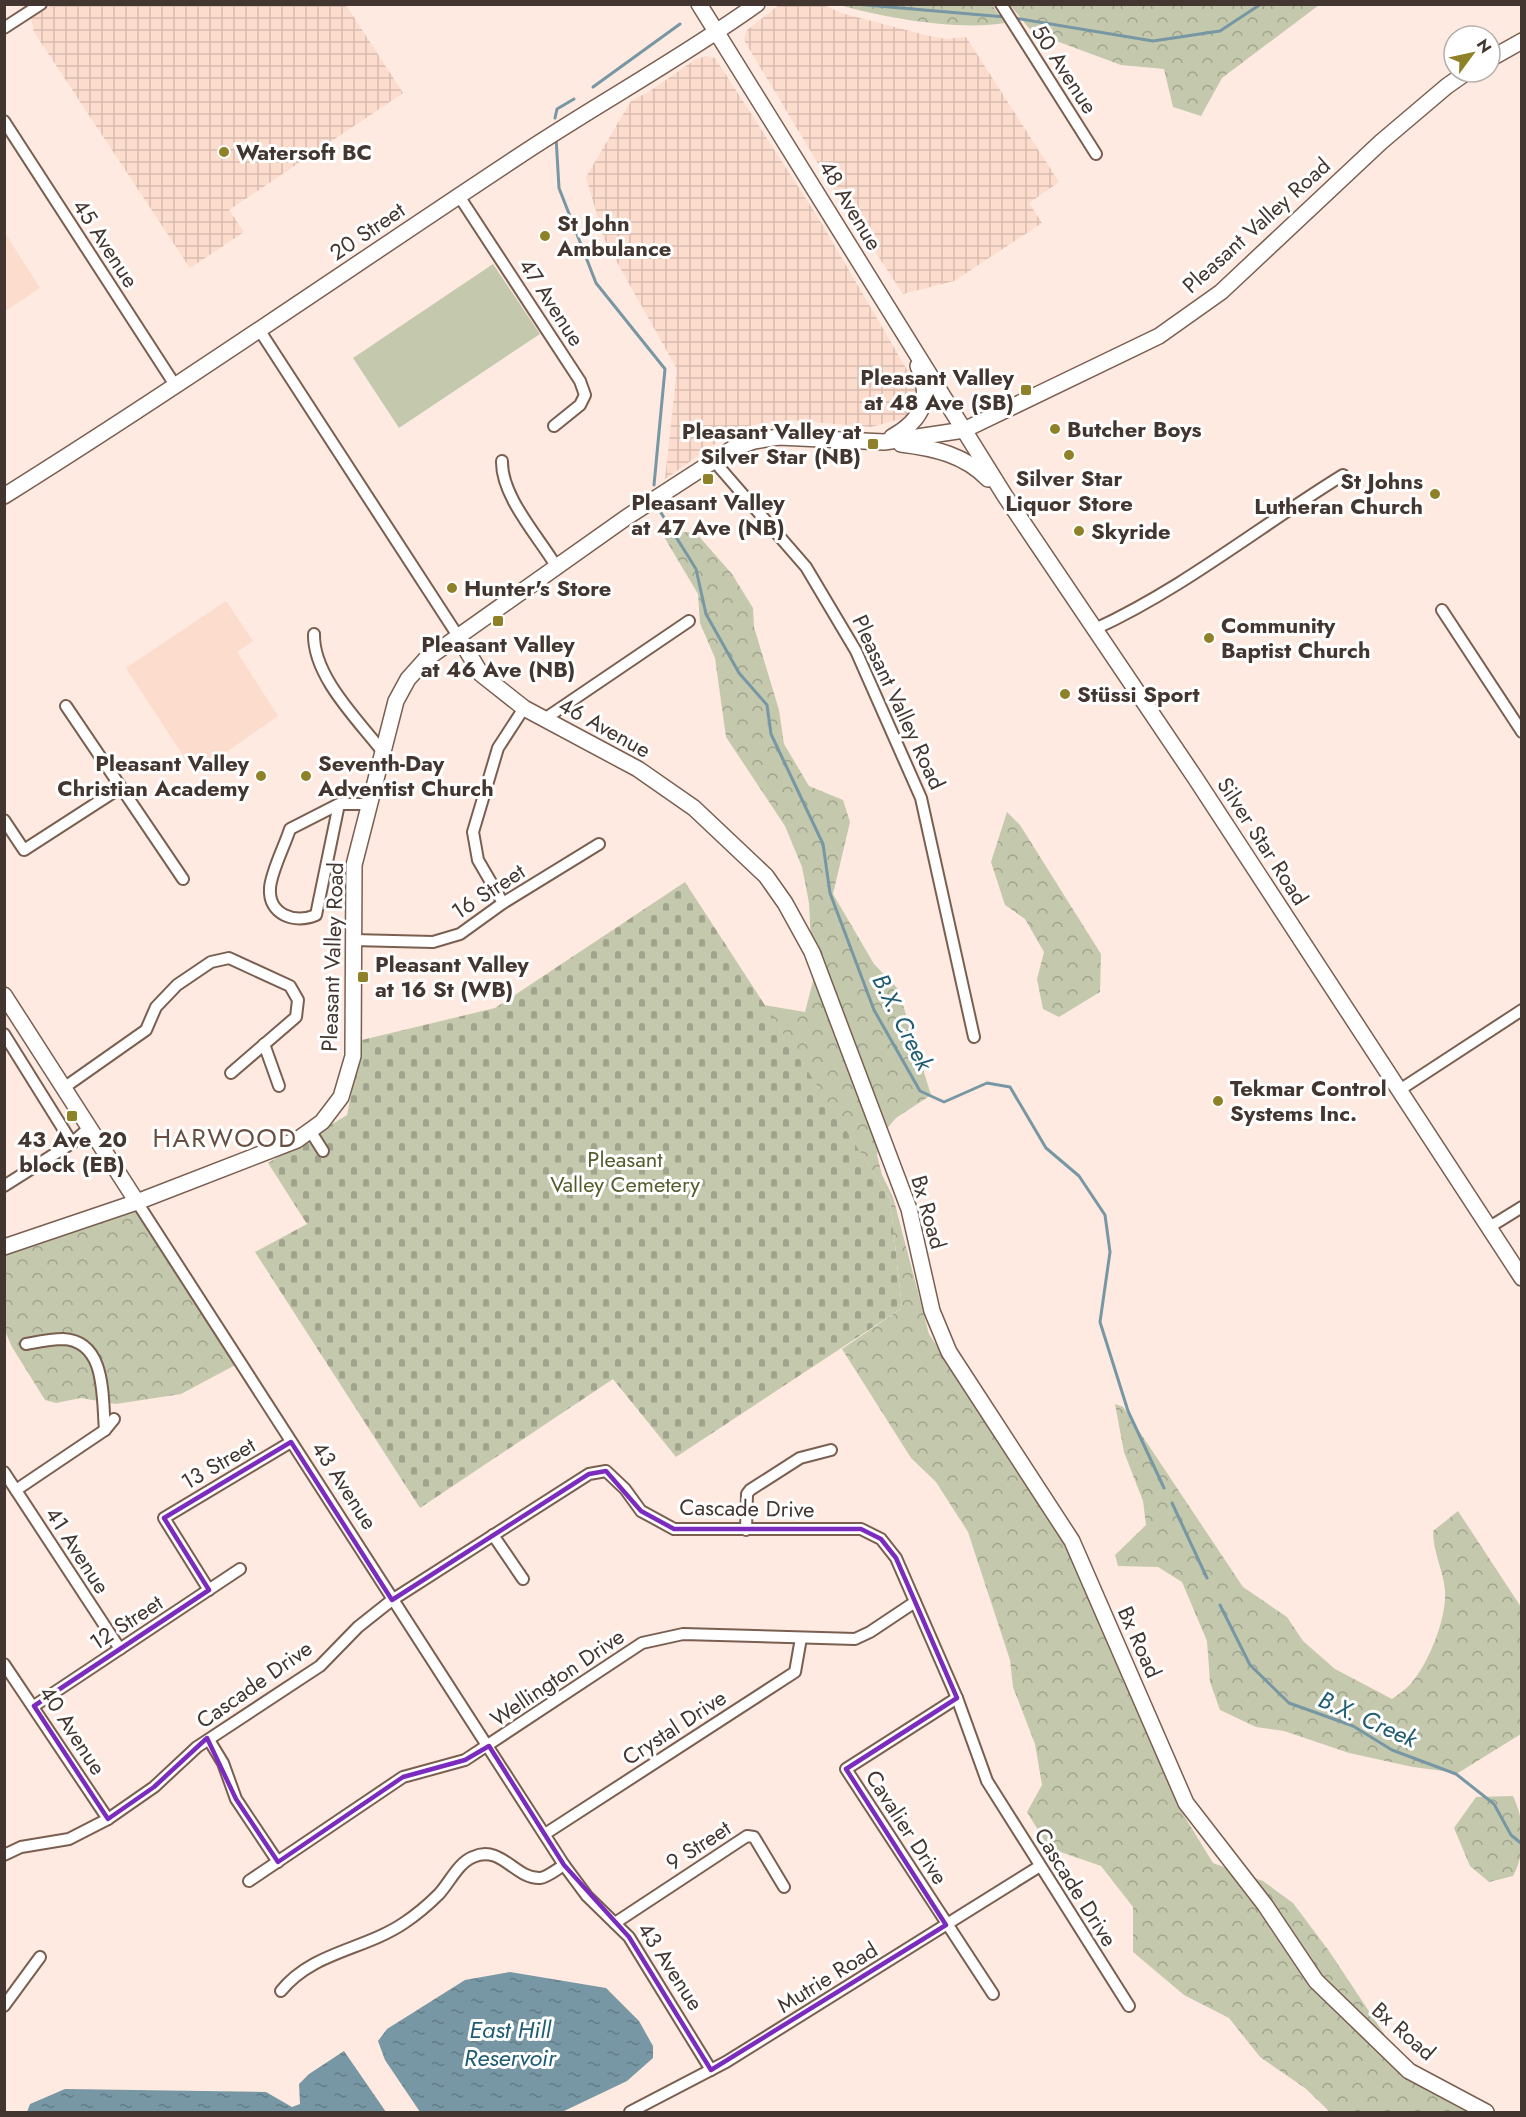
<svg xmlns="http://www.w3.org/2000/svg" width="1526" height="2117" font-family="Jost,sans-serif">
<style>
.built{fill:#fcdccc}
.industrial{fill:url(#industrial-grid)}
.forest{fill:url(#forest-crowns)}
.cemetery{fill:url(#cemetery-stones)}
.pitch{fill:#c4c9ad}
.water{fill:url(#water-ripples)}
.lines{fill:none;stroke-linecap:round;stroke-linejoin:round}
.stream{stroke:#7797a4;stroke-width:3}
.street-casing{stroke:#7a5f50;stroke-width:14}
.secondary-casing{stroke:#7a5f50;stroke-width:18}
.street{stroke:#fff;stroke-width:10}
.secondary{stroke:#fff;stroke-width:15}
.marked{fill:none;stroke:#7b2cbf;stroke-width:4.5;stroke-linejoin:round}
.poi-dot{fill:#8e8128;stroke:#fff;stroke-width:2}
.labels{text-anchor:middle;dominant-baseline:central;stroke-width:6;stroke-linejoin:round;paint-order:stroke}
.street-label{font-size:22px;fill:#433630;stroke:#fff}
.poi-label{font-size:22px;font-weight:bold;fill:#433630;stroke:#fff;text-anchor:start}
.park-label{font-size:22px;fill:#565c2c;stroke:#fff}
.water-label{font-size:24px;font-style:italic;fill:#205d73;stroke:#fff}
.quarter-label{font-size:26px;letter-spacing:1.5px;fill:#694f41;stroke:#fff}
</style>
<defs>
<pattern id="industrial-grid" width="8" height="8" patternUnits="userSpaceOnUse" patternTransform="scale(1.5)"><rect width="8" height="8" fill="#fcdccc"/><path d="M0 4h8M4 0v8" fill="none" stroke="#d9bdb0"/></pattern>
<pattern id="forest-crowns" width="20" height="18" patternUnits="userSpaceOnUse" patternTransform="scale(1.5)"><rect width="20" height="18" fill="#c4c9ad"/><path d="M2 6a3 3 0 1 1 6 0M12 15a3 3 0 1 1 6 0" fill="none" stroke="#a1a48d"/></pattern>
<pattern id="cemetery-stones" width="16" height="16" patternUnits="userSpaceOnUse" patternTransform="scale(1.5)"><rect width="16" height="16" fill="#c4c9ad"/><path d="M2 7V4a2 2 0 0 1 4 0v3zM10 15v-3a2 2 0 0 1 4 0v3z" fill="#a1a48d"/></pattern>
<pattern id="water-ripples" width="26" height="14" patternUnits="userSpaceOnUse" patternTransform="scale(1.5)"><rect width="26" height="14" fill="#7797a4"/><path d="M2 4q2-2 4 0t4 0M15 11q2-2 4 0t4 0" fill="none" stroke="#637c86"/></pattern>
</defs>
<rect width="100%" height="100%" fill="#feeae0"/>
<g class="built">
<polygon points="5,233 40,288 5,311 4,311"/>
<polygon points="226,601 253,641 237,652 278,716 195,774 126,668"/>
</g>
<g class="industrial">
<polygon points="53,4 346,5 403,93 229,210 244,232 190,268 34,32 31,18"/>
<polygon points="779,5 824,5 841,13 929,36 946,39 966,37 1059,182 1029,203 1042,223 954,281 903,294 820,167 744,40 747,30"/>
<polygon points="706,56 715,58 819,219 913,380 918,395 908,417 871,427 789,420 752,425 722,439 665,479 677,369 604,239 586,177 631,101 650,91 696,59"/>
</g>
<g class="forest">
<path d="M840 5H992L1005 23C960 31 884 18 840 5Z"/>
<polygon points="1010,5 1319,5 1222,78 1201,116 1173,107 1164,69 1121,65 1032,32"/>
<polygon points="660,530 696,533 732,574 753,608 754,627 779,710 784,744 809,786 843,800 850,822 833,894 874,964 898,989 931,1095 896,1118 881,1135 877,1155 882,1175 893,1197 929,1334 1065,1544 1180,1809 1213,1863 1263,1881 1293,1903 1329,1951 1400,2058 1488,2112 1330,2112 1305,2088 1260,2057 1229,2018 1184,1995 1133,1952 1133,1907 1101,1866 1049,1848 1027,1812 1042,1785 1035,1744 1013,1687 1010,1660 968,1532 936,1482 911,1458 842,1349 902,1308 890,1198 764,1005 805,1012 813,981 809,903 802,867 785,826 726,737 715,658 700,623 698,594"/>
<polygon points="1007,812 1020,825 1101,954 1100,992 1059,1017 1043,1009 1037,979 1044,952 1025,919 1005,905 991,862"/>
<polygon points="130,1201 241,1362 181,1394 116,1404 81,1398 56,1403 45,1400 12,1347 5,1331 4,1250"/>
<path d="M1115 1404 1123 1407 1243 1587 1287 1617 1303 1641 1335 1669 1392 1699C1399 1694 1408 1688 1413 1681 1430 1660 1447 1617 1445 1590 1443 1570 1433 1552 1433 1531L1458 1511 1521 1607V1734L1458 1773 1413 1767 1349 1753 1284 1731 1256 1727 1220 1710 1210 1682 1207 1641 1182 1582 1158 1567 1118 1566 1115 1555 1146 1525 1143 1501 1124 1452Z"/>
<path d="M1513 1796C1525 1821 1526 1852 1513 1876L1489 1882 1470 1866 1454 1828 1476 1797Z"/>
</g>
<polygon class="cemetery" points="685,882 890,1198 902,1308 676,1457 613,1379 420,1508 255,1252 307,1224 268,1163 347,1115 362,1040 495,1008"/>
<polygon class="pitch" points="493,264 540,334 399,428 353,358"/>
<g class="water">
<polygon points="510,1972 606,1988 639,2021 653,2046 653,2058 627,2081 562,2112 420,2112 385,2060 378,2041 387,2029 465,1980"/>
<polygon points="344,2051 386,2112 27,2112 30,2104 65,2089 266,2092 292,2107 300,2104 299,2084 309,2074"/>
</g>
<g class="lines">
<g class="stream">
<polyline points="855,4 1005,17"/>
<polyline points="1015,18 1153,41 1220,31 1261,4"/>
<polyline points="593,87 680,24"/>
<polyline points="555,118 557,109 574,99"/>
<polyline points="556,137 559,188 596,283 665,369 654,485"/>
<polyline points="658,508 696,569 706,614 739,673 767,705 771,734 823,844 830,893 874,1010 920,1091 944,1102 987,1083 1010,1087 1046,1148 1079,1176 1105,1215 1110,1252 1100,1322 1128,1411 1164,1488"/>
<polyline points="1172,1503 1207,1578"/>
<polyline points="1220,1605 1250,1665 1289,1703 1353,1726 1392,1750 1456,1774 1494,1804 1511,1835 1522,1844"/>
</g>
<g class="street-casing">
<g id="street">
<polyline points="1001,4 1096,154"/>
<polyline points="4,28 41,4"/>
<polyline points="4,121 175,385"/>
<polyline points="459,196 580,381 585,395 580,405 554,426"/>
<polyline points="260,331 458,636"/>
<polyline points="713,460 806,567 856,651 921,798 974,1037"/>
<path d="M502 461C501 496 538 536 556 566"/>
<polyline points="1442,610 1522,732"/>
<path d="M1095 629C1184 588 1260 526 1343 475"/>
<path d="M314 634C313 676 357 719 382 751"/>
<polyline points="66,706 183,879"/>
<polyline points="546,718 689,621"/>
<path d="M339 804 316 915C295 924 268 915 270 888 271 872 285 845 290 829L339 804H368"/>
<polyline points="4,820 24,850 120,788"/>
<polyline points="503,903 478,860 473,832 498,748 524,708"/>
<polyline points="353,940 433,942 460,934 503,903 599,844"/>
<polyline points="4,1034 72,1143"/>
<polyline points="264,1044 279,1086"/>
<polyline points="65,1087 146,1030 156,1007 177,985 211,962 229,958 290,986 298,1000 296,1017 231,1073"/>
<polyline points="1398,1091 1522,1010"/>
<polyline points="311,1132 323,1151"/>
<polyline points="4,1186 72,1143 90,1127"/>
<polyline points="137,1202 564,1865 587,1896 629,1937 711,2070"/>
<polyline points="1488,1228 1522,1207"/>
<path d="M26 1344C37 1342 51 1339 63 1339 107 1341 102 1398 105 1430"/>
<polyline points="4,1472 120,1649"/>
<polyline points="16,1490 105,1430 114,1419"/>
<polyline points="746,1530 747,1494 750,1490 800,1458 831,1450"/>
<polyline points="493,1535 523,1579"/>
<polyline points="209,1590 164,1518 291,1442"/>
<polyline points="4,1664 108,1819"/>
<polyline points="957,1698 846,1769 993,1994"/>
<polyline points="34,1706 240,1569"/>
<polyline points="209,1740 223,1763 236,1799 278,1862"/>
<polyline points="545,1834 795,1672 801,1638"/>
<polyline points="4,1855 21,1847 69,1839 108,1819 154,1787 197,1747 320,1666 358,1627 392,1600 589,1474 606,1471 625,1489 641,1511 674,1529 861,1529 881,1539 896,1558 957,1698 987,1781 1129,2006"/>
<polyline points="249,1881 403,1777 465,1760 642,1643 683,1634 855,1639 870,1632 915,1602"/>
<polyline points="615,1923 747,1836 754,1837 784,1887"/>
<path d="M281 1991C312 1952 364 1950 404 1923 416 1915 429 1904 439 1894 450 1882 458 1863 473 1857 501 1844 515 1879 540 1878 548 1877 557 1869 564 1865"/>
<polyline points="4,2006 40,1957"/>
<polyline points="630,2112 726,2062 1040,1866"/>
</g>
</g>
<g class="secondary-casing">
<g id="secondary">
<polyline points="699,4 1005,496 1196,779 1522,1278"/>
<polyline points="1490,59 1522,41"/>
<path d="M892 437C921 421 933 399 918 366"/>
<path d="M901 444C934 448 965 455 988 479"/>
<path d="M4 496C178 387 345 271 516 158 595 105 679 60 757 4"/>
<polyline points="458,636 481,674 524,708 638,769 694,808 766,876 785,903 812,952 909,1209 932,1311 949,1352 1072,1541 1186,1803 1265,1905 1316,1981 1409,2071 1486,2112"/>
<polyline points="4,995 137,1202"/>
<polyline points="4,1247 137,1202 297,1140 322,1122 341,1097 353,1056 354,865 396,701 408,679 425,660 627,517 732,449 754,441 779,437 884,442 964,430 1159,336 1221,292 1381,142 1447,86 1467,72"/>
</g>
</g>
<use href="#street" class="street"/>
<use href="#secondary" class="secondary"/>
</g>
<path class="marked" d="M291 1442 392 1600 589 1474 606 1471 641 1511 674 1529H861L881 1539 896 1558 957 1698 846 1769 946 1925 711 2070 629 1937 564 1865 489 1746 465 1760 403 1777 278 1862 236 1799 207 1738 154 1787 108 1819 34 1706 209 1590 164 1518Z"/>
<g class="poi-dot">
<circle cx="224" cy="152" r="6"/>
<circle cx="545" cy="236" r="6"/>
<rect x="1020" y="384" width="12" height="12" rx="3"/>
<circle cx="1055" cy="429" r="6"/>
<rect x="867" y="438" width="12" height="12" rx="3"/>
<circle cx="1069" cy="455" r="6"/>
<rect x="702" y="473" width="12" height="12" rx="3"/>
<circle cx="1435" cy="494" r="6"/>
<circle cx="1079" cy="531" r="6"/>
<circle cx="452" cy="588" r="6"/>
<rect x="492" y="615" width="12" height="12" rx="3"/>
<circle cx="1209" cy="638" r="6"/>
<circle cx="1065" cy="694" r="6"/>
<circle cx="261" cy="776" r="6"/>
<circle cx="306" cy="776" r="6"/>
<rect x="357" y="971" width="12" height="12" rx="3"/>
<circle cx="1218" cy="1101" r="6"/>
<rect x="66" y="1110" width="12" height="12" rx="3"/>
</g>
<g class="labels">
<g class="street-label">
<text transform="translate(1065 69) rotate(57)">50 Avenue</text>
<text transform="translate(851 205) rotate(59)">48 Avenue</text>
<text transform="translate(1256 225) rotate(-42)">Pleasant Valley Road</text>
<text transform="translate(367 231) rotate(-34)">20 Street</text>
<text transform="translate(106 243) rotate(57)">45 Avenue</text>
<text transform="translate(552 302) rotate(57)">47 Avenue</text>
<text transform="translate(899 702) rotate(65)">Pleasant Valley Road</text>
<text transform="translate(605 727) rotate(29)">46 Avenue</text>
<text transform="translate(1263 841) rotate(57)">Silver Star Road</text>
<text transform="translate(488 891) rotate(-33)">16 Street</text>
<text transform="translate(332 957) rotate(-88)">Pleasant Valley Road</text>
<text transform="translate(929 1212) rotate(74)">Bx Road</text>
<text transform="translate(218 1463) rotate(-30)">13 Street</text>
<text transform="translate(345 1485) rotate(57)">43 Avenue</text>
<text transform="translate(747 1508) rotate(1)">Cascade Drive</text>
<text transform="translate(78 1550) rotate(57)">41 Avenue</text>
<text transform="translate(126 1622) rotate(-33)">12 Street</text>
<text transform="translate(1140 1642) rotate(66)">Bx Road</text>
<text transform="translate(557 1677) rotate(-34)">Wellington Drive</text>
<text transform="translate(254 1684) rotate(-35)">Cascade Drive</text>
<text transform="translate(674 1727) rotate(-33)">Crystal Drive</text>
<text transform="translate(73 1730) rotate(57)">40 Avenue</text>
<text transform="translate(907 1827) rotate(57)">Cavalier Drive</text>
<text transform="translate(698 1845) rotate(-33)">9 Street</text>
<text transform="translate(1076 1887) rotate(58)">Cascade Drive</text>
<text transform="translate(671 1966) rotate(57)">43 Avenue</text>
<text transform="translate(827 1977) rotate(-32)">Mutrie Road</text>
<text transform="translate(1404 2031) rotate(41)">Bx Road</text>
</g>
<g class="poi-label">
<text x="236" y="152">Watersoft BC</text>
<text x="557" y="223">St John<tspan x="557" dy="25">Ambulance</tspan></text>
<text x="1014" y="377" text-anchor="end">Pleasant Valley<tspan x="1014" dy="25">at 48 Ave (SB)</tspan></text>
<text x="1067" y="429">Butcher Boys</text>
<text x="861" y="431" text-anchor="end">Pleasant Valley at<tspan x="861" dy="25">Silver Star (NB)</tspan></text>
<text x="1069" y="478" text-anchor="middle">Silver Star<tspan x="1069" dy="25">Liquor Store</tspan></text>
<text x="1423" y="481" text-anchor="end">St Johns<tspan x="1423" dy="25">Lutheran Church</tspan></text>
<text x="708" y="502" text-anchor="middle">Pleasant Valley<tspan x="708" dy="25">at 47 Ave (NB)</tspan></text>
<text x="1091" y="531">Skyride</text>
<text x="464" y="588">Hunter's Store</text>
<text x="1221" y="625">Community<tspan x="1221" dy="25">Baptist Church</tspan></text>
<text x="498" y="644" text-anchor="middle">Pleasant Valley<tspan x="498" dy="25">at 46 Ave (NB)</tspan></text>
<text x="1077" y="694">Stüssi Sport</text>
<text x="249" y="763" text-anchor="end">Pleasant Valley<tspan x="249" dy="25">Christian Academy</tspan></text>
<text x="318" y="763">Seventh-Day<tspan x="318" dy="25">Adventist Church</tspan></text>
<text x="375" y="964">Pleasant Valley<tspan x="375" dy="25">at 16 St (WB)</tspan></text>
<text x="1230" y="1088">Tekmar Control<tspan x="1230" dy="25">Systems Inc.</tspan></text>
<text x="72" y="1139" text-anchor="middle">43 Ave 20<tspan x="72" dy="25">block (EB)</tspan></text>
</g>
<g class="park-label">
<text x="625" y="1159">Pleasant<tspan x="625" dy="25">Valley Cemetery</tspan></text>
</g>
<g class="water-label">
<text transform="translate(903 1022) rotate(63)">B.X. Creek</text>
<text transform="translate(1368 1719) rotate(24)">B.X. Creek</text>
<text x="510" y="2029">East Hill<tspan x="510" dy="28">Reservoir</tspan></text>
</g>
<g class="quarter-label">
<text x="225" y="1138">HARWOOD</text>
</g>
</g>
<rect width="1526" height="2117" fill="none" stroke="#433630" stroke-width="12"/>
<g transform="translate(1472 54) rotate(57)"><circle r="28" fill="#ffffff" stroke="#b4afac" stroke-width="1.5"/>
<path d="M0-4.5L10 22L0 15L-10 22Z" fill="#8e8128"/>
<text y="-9" font-size="16" font-weight="bold" text-anchor="middle" fill="#433630">N</text>
</g>
</svg>
